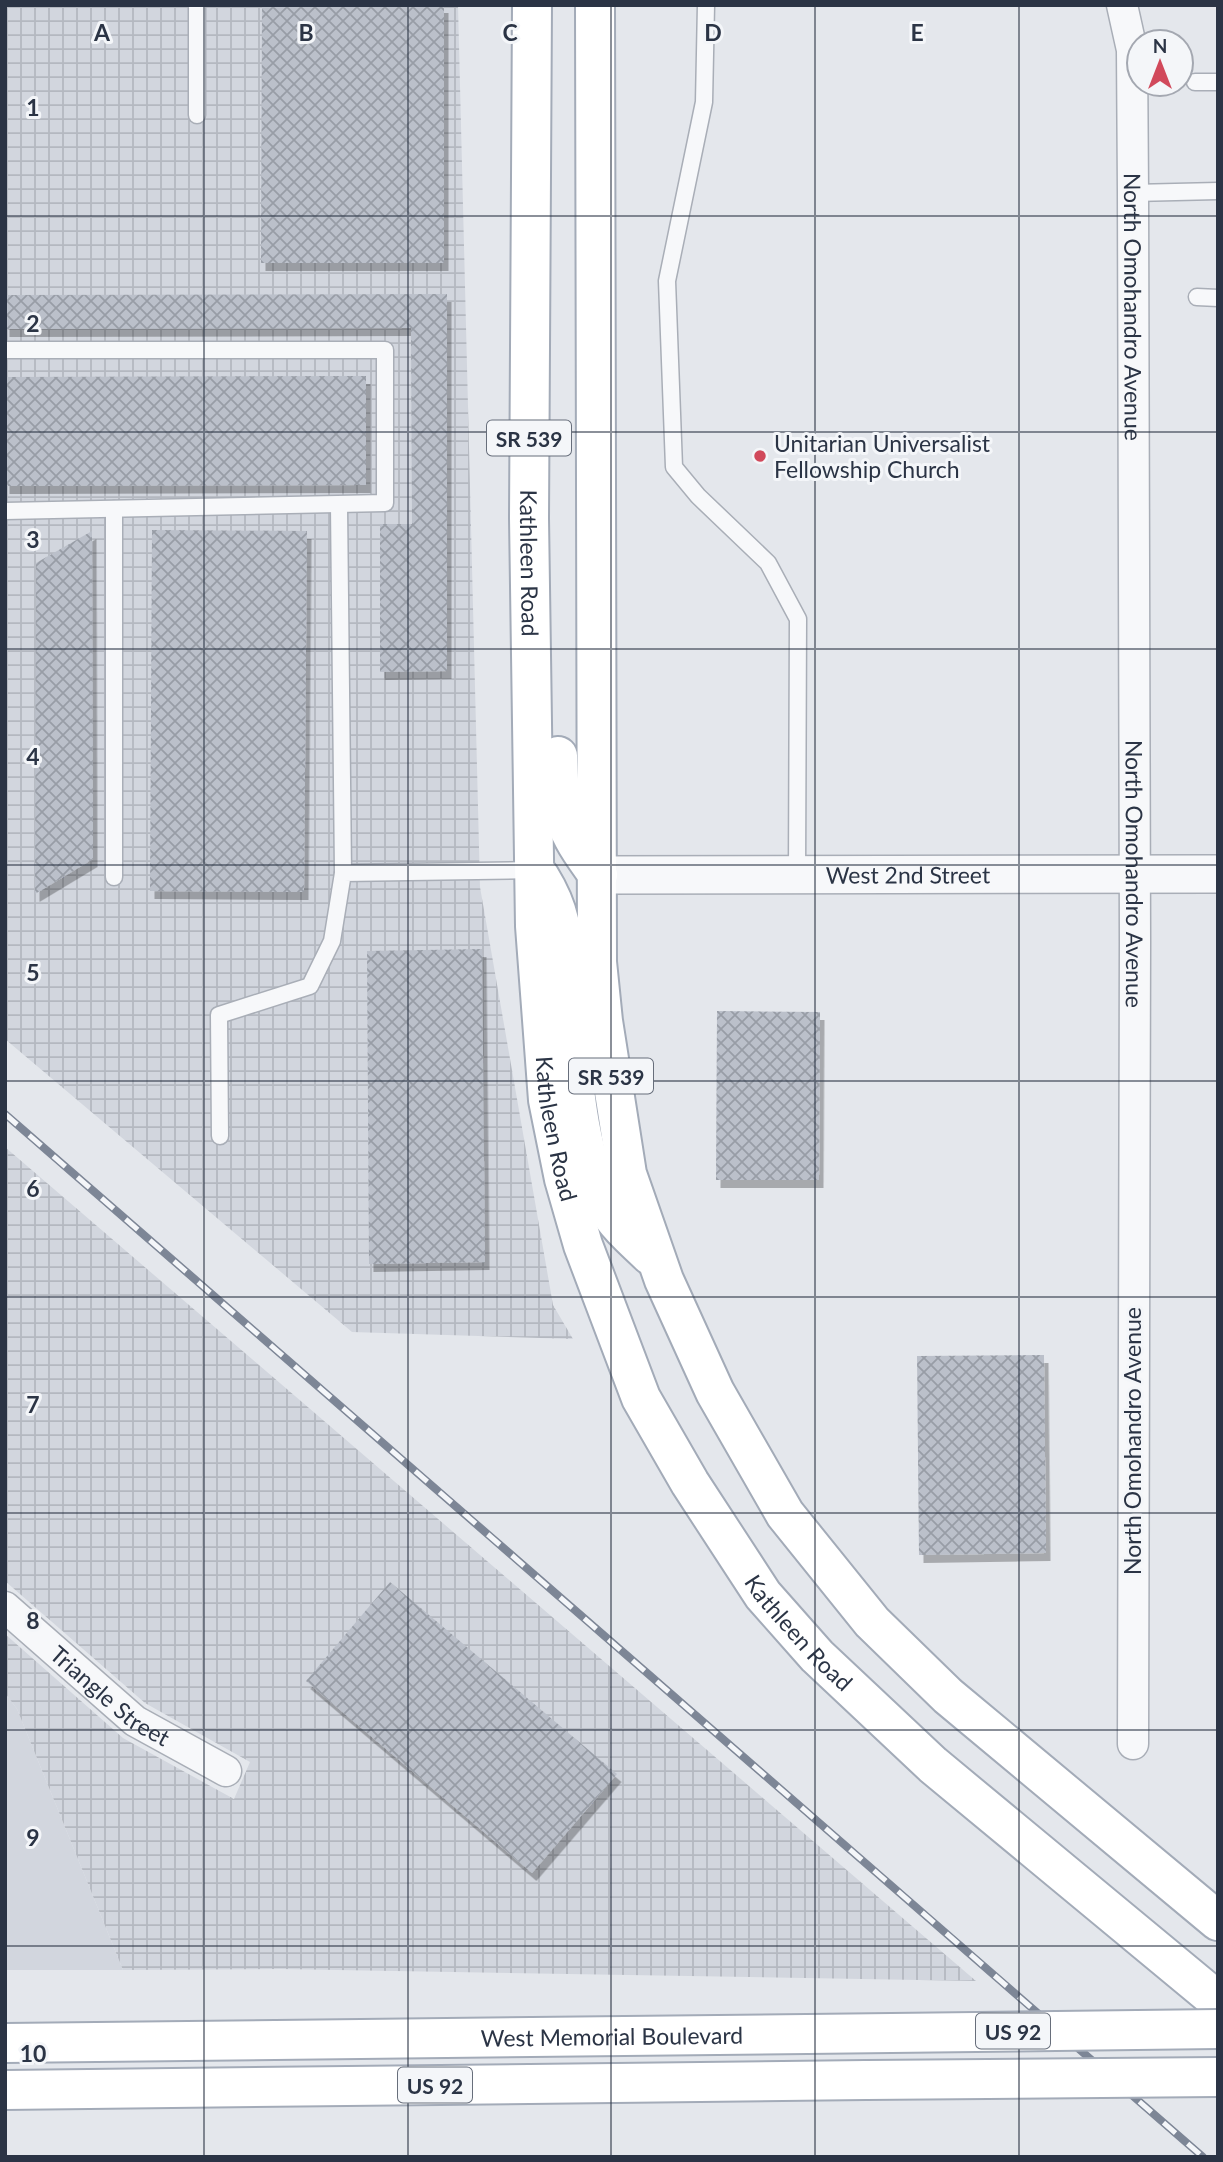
<svg xmlns="http://www.w3.org/2000/svg" width="1223" height="2162" font-family="Lato,sans-serif">
<style>
.built{fill:#d2d6de}
.industrial{fill:url(#industrial-grid)}
.building{fill:url(#building-cross-hatch);filter:url(#shadow)}
.lines{fill:none;stroke-linecap:round;stroke-linejoin:round}
.service-casing{stroke:#a9aeb7;stroke-width:19}
.minor-casing{stroke:#a9aeb7;stroke-width:33}
.tertiary-casing{stroke:#a9aeb7;stroke-width:40}
.primary-casing{stroke:#a3abb8;stroke-width:42}
.service{stroke:#f7f8fa;stroke-width:16}
.minor{stroke:#f7f8fa;stroke-width:30}
.tertiary{stroke:#f7f8fa;stroke-width:37}
.primary{stroke:#fff;stroke-width:38}
.rail-casing{stroke:#7d8696;stroke-width:8}
.rail{stroke:#f4f6f9;stroke-width:5;stroke-dasharray:16;stroke-linecap:butt}
.primary-bridge-casing{stroke:#a3abb8;stroke-width:42;stroke-linecap:butt}
.primary-bridge{stroke:#fff;stroke-width:38}
.grid{fill:none;stroke:#2b3445;stroke-width:2;stroke-opacity:0.55}
.poi-dot{fill:#d1495b;stroke:#f4f6f9;stroke-width:2.5}
.labels{text-anchor:middle;dominant-baseline:central;stroke-width:6;stroke-linejoin:round;paint-order:stroke}
.shield{fill:#f4f6f9;stroke:#676e7b;stroke-width:2}
.shield-label{font-size:21px;font-weight:bold;fill:#2b3445}
.street-label{font-size:23px;fill:#2b3445;stroke:#f4f6f9}
.poi-label{font-size:23px;fill:#2b3445;stroke:#f4f6f9;text-anchor:start}
.grid-label{font-size:23px;text-anchor:middle;font-weight:bold;fill:#2b3445;stroke:#f4f6f9;stroke-width:6;stroke-linejoin:round;paint-order:stroke}
</style>
<defs>
<pattern id="industrial-grid" width="8" height="8" patternUnits="userSpaceOnUse" patternTransform="scale(1.75)"><rect width="8" height="8" fill="#d2d6de"/><path d="M0 4h8M4 0v8" fill="none" stroke="#b4b8c0"/></pattern>
<pattern id="building-cross-hatch" width="8" height="8" patternUnits="userSpaceOnUse" patternTransform="scale(1.75)"><rect width="8" height="8" fill="#bbc0ca"/><path d="M0 0l8 8M0 8l8-8" fill="none" stroke="#989da6"/></pattern>
<filter id="shadow"><feDropShadow dx="4.5" dy="8" stdDeviation="0" flood-color="#0004"/></filter>
</defs>
<rect width="100%" height="100%" fill="#e4e7ec"/>
<polygon class="built" points="5,1693 17,1709 123,1970 5,1970"/>
<g class="industrial">
<polygon points="5,5 458,5 480,887 553,1305 573,1339 352,1332 5,1039"/>
<polygon points="5,1147 976,1981 280,1969 123,1970 17,1709 5,1693 5,1634 123,1738 234,1799 250,1762 145,1703 5,1581"/>
</g>
<g class="building">
<polygon points="262,5 444,5 444,263 261,263"/>
<polygon points="447,294 447,671 380,672 380,524 412,524 411,328 5,329 5,295"/>
<polygon points="366,376 366,485 5,486 5,377"/>
<polygon points="152,530 307,531 304,892 150,891"/>
<polygon points="92,531 93,859 35,894 36,563"/>
<polygon points="482,949 485,1262 369,1264 367,951"/>
<polygon points="717,1011 820,1012 819,1180 716,1180"/>
<polygon points="1044,1355 1046,1553 919,1555 917,1356"/>
<polygon points="390,1582 617,1774 532,1873 306,1681"/>
</g>
<g class="lines">
<g class="service-casing">
<g id="service">
<polyline points="706,5 704,102 667,281 674,467 698,496 768,563 798,619 797,875"/>
<polyline points="1195,82 1218,82"/>
<polyline points="197,115 197,5"/>
<polyline points="1133,193 1218,191"/>
<polyline points="1197,297 1218,298"/>
<polyline points="5,350 385,350 385,503 5,511"/>
<polyline points="339,506 343,873"/>
<polyline points="114,509 114,877"/>
<polyline points="220,1136 219,1015 310,986 332,941 343,873 535,870"/>
</g>
</g>
<g class="minor-casing">
<g id="minor">
<path id="s1" d="M1122 5 1132 50 1133 193 1135 941 1133 1744"/>
<path id="s2" d="M5 1607 135 1721 226 1771"/>
</g>
</g>
<g class="tertiary-casing">
<g id="tertiary">
<path id="s3" d="M598 875 1218 874"/>
</g>
</g>
<g class="primary-casing">
<g id="primary">
<path id="s4" d="M532 5 529 518 535 926 548 1100 564 1179 583 1245 641 1398 690 1483 763 1595 817 1656 933 1765 1218 2001"/>
<polyline points="595,5 597,962 603,1021 627,1174 664,1280 715,1392 785,1514 872,1622 948,1696 1218,1921"/>
<path d="M558 756C560 816 562 826 598 875"/>
<path d="M540 877C566 919 562 942 566 989 572 1058 574 1159 613 1217 623 1231 638 1243 650 1255"/>
<path id="s5" d="M5 2043 807 2034"/>
<polyline points="5,2090 866,2080"/>
</g>
</g>
<use href="#service" class="service"/>
<use href="#minor" class="minor"/>
<use href="#tertiary" class="tertiary"/>
<use href="#primary" class="primary"/>
<g class="rail-casing">
<polyline id="rail" points="5,1114 1203,2157"/>
</g>
<use href="#rail" class="rail"/>
<g class="primary-bridge-casing">
<g id="primary-bridge">
<polyline points="807,2034 1218,2029"/>
<polyline points="866,2080 1218,2077"/>
</g>
</g>
<use href="#primary-bridge" class="primary-bridge"/>
</g>
<path class="grid" d="M204 5V2157M408 5V2157M611 5V2157M815 5V2157M1019 5V2157M5 216H1218M5 432H1218M5 649H1218M5 865H1218M5 1081H1218M5 1297H1218M5 1513H1218M5 1730H1218M5 1946H1218"/>
<circle class="poi-dot" cx="760" cy="456" r="7"/>
<g class="labels">
<g class="shield">
<rect x="487" y="420.5" width="84" height="35" rx="5"/>
<rect x="569" y="1058.5" width="84" height="35" rx="5"/>
<rect x="976" y="2013.5" width="74" height="35" rx="5"/>
<rect x="398" y="2067.5" width="74" height="35" rx="5"/>
</g>
<g class="shield-label">
<text x="529" y="438">SR 539</text>
<text x="611" y="1076">SR 539</text>
<text x="1013" y="2031">US 92</text>
<text x="435" y="2085">US 92</text>
</g>
<g class="street-label">
<text stroke="none"><textPath href="#s1" startOffset="303">North Omohandro Avenue</textPath></text>
<text stroke="none"><textPath href="#s4" startOffset="558">Kathleen Road</textPath></text>
<text stroke="none"><textPath href="#s3" startOffset="310">West 2nd Street</textPath></text>
<text stroke="none"><textPath href="#s1" startOffset="870">North Omohandro Avenue</textPath></text>
<text stroke="none"><textPath href="#s4" startOffset="1125">Kathleen Road</textPath></text>
<text transform="translate(1132 1441) rotate(-90)">North Omohandro Avenue</text>
<text stroke="none"><textPath href="#s4" startOffset="1692">Kathleen Road</textPath></text>
<text stroke="none"><textPath href="#s2" startOffset="138">Triangle Street</textPath></text>
<text stroke="none"><textPath href="#s5" startOffset="607">West Memorial Boulevard</textPath></text>
</g>
<g class="poi-label">
<text x="774" y="443">Unitarian Universalist<tspan x="774" dy="26">Fellowship Church</tspan></text>
</g>
</g>
<g class="grid-label">
<text x="102" y="41">A</text>
<text x="306" y="41">B</text>
<text x="510" y="41">C</text>
<text x="713" y="41">D</text>
<text x="917" y="41">E</text>
<text x="33" y="116">1</text>
<text x="33" y="332">2</text>
<text x="33" y="548">3</text>
<text x="33" y="765">4</text>
<text x="33" y="981">5</text>
<text x="33" y="1197">6</text>
<text x="33" y="1413">7</text>
<text x="33" y="1629">8</text>
<text x="33" y="1846">9</text>
<text x="33" y="2062">10</text>
</g>
<rect width="1223" height="2162" fill="none" stroke="#2b3445" stroke-width="14"/>
<g transform="translate(1160 63)"><circle r="33" fill="#f4f6f9" stroke="#a4a8b1" stroke-width="2"/>
<path d="M0-5L12 26L0 18L-12 26Z" fill="#d1495b"/>
<text y="-10" font-size="19" font-weight="bold" text-anchor="middle" fill="#2b3445">N</text>
</g>
</svg>
